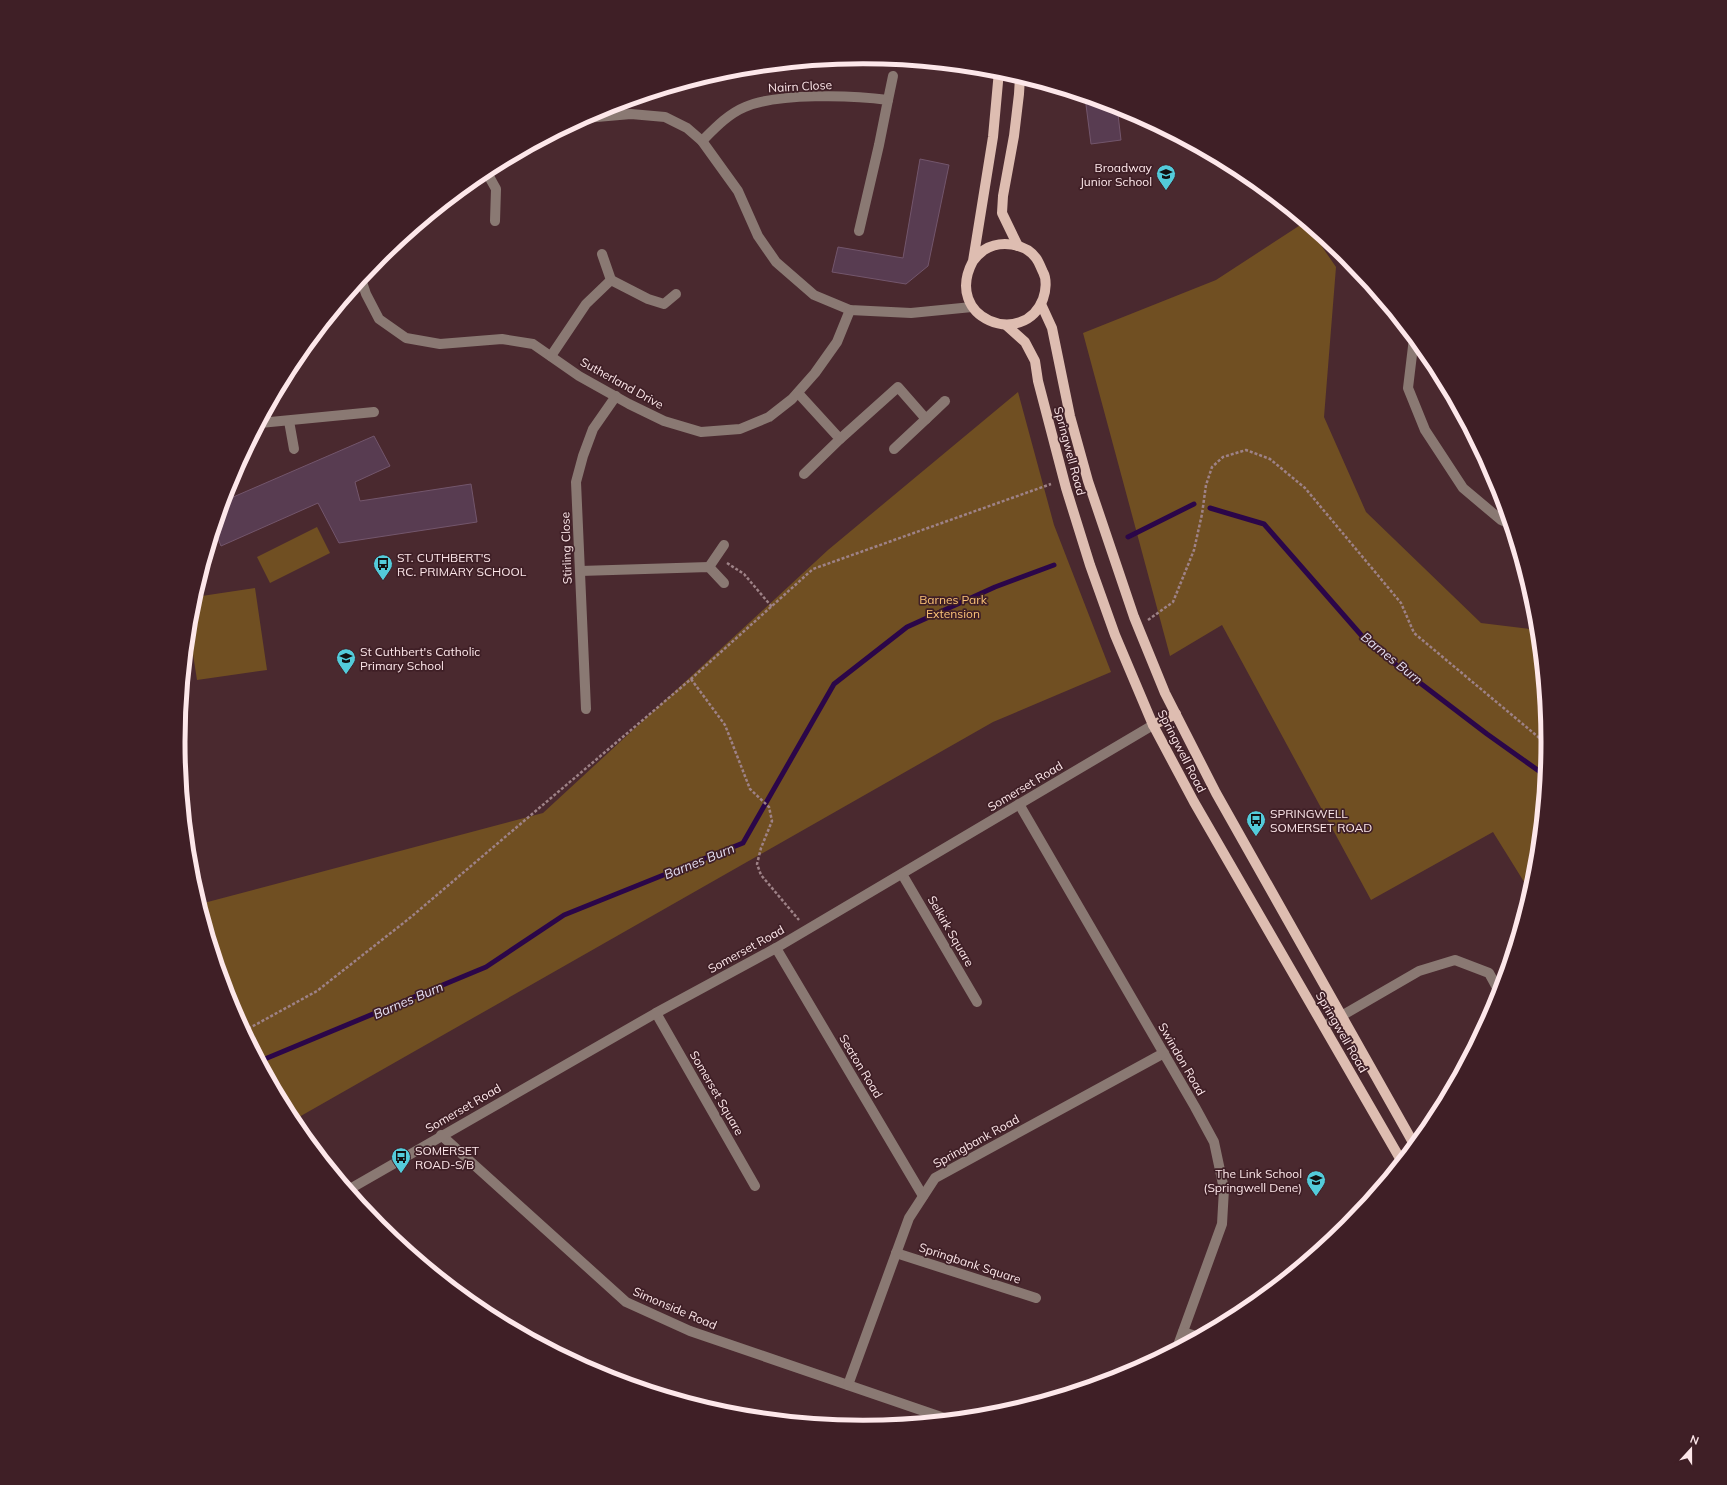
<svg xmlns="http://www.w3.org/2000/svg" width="1727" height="1485" font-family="Mulish,sans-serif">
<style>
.green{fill:#704f22}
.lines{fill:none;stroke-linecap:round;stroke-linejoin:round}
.stream{stroke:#2b0649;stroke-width:5}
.building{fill:#583c51;stroke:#73566c}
.path{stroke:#9e8287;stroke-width:2.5;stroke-dasharray:3 2;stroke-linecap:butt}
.minor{stroke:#8a7973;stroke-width:10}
.major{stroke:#debdb1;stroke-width:10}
.labels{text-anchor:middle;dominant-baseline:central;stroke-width:3.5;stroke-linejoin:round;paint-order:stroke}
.street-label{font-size:12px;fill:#fde7ea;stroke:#3f1f26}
.poi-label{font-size:12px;fill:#fde7ea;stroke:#3f1f26;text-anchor:start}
.park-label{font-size:12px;fill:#fbc277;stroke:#3f1f26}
.water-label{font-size:13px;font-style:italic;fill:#e6dff3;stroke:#3f1f26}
.rim{fill:none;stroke:#fde7ea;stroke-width:5}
</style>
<rect width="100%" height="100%" fill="#4a292f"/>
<g class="green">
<polygon points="1305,222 1336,267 1324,417 1366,512 1481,623 1538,630 1549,743 1536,876 1531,893 1493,832 1371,900 1222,625 1170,656 1083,333 1216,280"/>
<polygon points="1018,392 1054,525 1111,672 993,722 292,1121 230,1005 200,904 543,813 828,550"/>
<polygon points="317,527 330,553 270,583 257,557"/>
<path d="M255 588 267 670 197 680C193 651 186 625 195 597Z"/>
</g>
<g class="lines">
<g class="stream">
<polyline points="1210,508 1264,524 1369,644 1487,734 1546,776"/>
<polyline points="1128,537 1194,504"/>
<polyline points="260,1061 486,967 564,915 743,843 834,684 907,627 995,587 1054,565"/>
</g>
</g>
<g class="building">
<polygon points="1085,97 1117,106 1121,140 1091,144"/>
<polygon points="920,159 949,165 928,266 906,284 832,272 838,247 903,258"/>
<polygon points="374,436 390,466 355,482 360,501 471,484 477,522 339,543 318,503 221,546 215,531 224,501"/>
</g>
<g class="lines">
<g class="path">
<polyline points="727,563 744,574 772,607"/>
<polyline points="1148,620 1173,602 1194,550 1202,514 1206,485 1212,467 1223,457 1246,450 1270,459 1305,488 1401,603 1414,633 1549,746"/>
<polyline points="691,679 725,725 750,789 769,807 772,821 761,848 757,864 761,875 799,920"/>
<polyline points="244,1031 317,991 411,917 691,679 813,569 1051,484"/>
</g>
<g class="minor">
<polyline points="888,100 893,76"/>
<polyline points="585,118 631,114 665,117 687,128 702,141 738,191 758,236 776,262 814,295 850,310 911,313 972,307"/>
<path d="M702 141C715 128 728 114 745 107 777 93 852 95 888 100L879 145 859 231"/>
<polyline points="486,171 496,189 495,221"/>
<polyline points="602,254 611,280"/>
<polyline points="361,279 366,294 379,319 406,338 440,344 502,339 533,344 579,376 629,404 664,421 701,432 740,429 769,417 792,399 815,373 837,342 850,310"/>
<polyline points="1414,338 1408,388 1425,430 1463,488 1501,520 1510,524"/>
<polyline points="551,356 586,304 611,280 648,299 664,304 676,294"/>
<polyline points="798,393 840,439 804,474"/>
<polyline points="926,419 945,401"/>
<polyline points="289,421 294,449"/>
<polyline points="260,423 374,412"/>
<polyline points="840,439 898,387 926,419 894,449"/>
<polyline points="709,567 724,545"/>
<polyline points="580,571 709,567 724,583"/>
<polyline points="586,709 576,482 583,456 593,429 616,396"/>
<polyline points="1019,804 1195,1107 1214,1142 1224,1189 1222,1224 1177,1348"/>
<polyline points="902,874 977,1002"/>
<polyline points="776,948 923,1196"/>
<polyline points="656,1013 755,1186"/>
<polyline points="1324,1026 1419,971 1455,960 1489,973 1500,993"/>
<polyline points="441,1135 626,1302 690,1331 950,1420"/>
<polyline points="348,1190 656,1013 776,948 1153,725"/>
<polyline points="896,1253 1036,1298"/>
<polyline points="1183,1332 1199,1337"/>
<polyline points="848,1385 909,1218 935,1178 1164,1053"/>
</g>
<g class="major">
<polyline points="1018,246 1002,213 1003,196 1014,136 1019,94 1020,77"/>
<path d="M973 261C976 257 980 253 984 250 1000 240 1025 243 1036 258 1039 262 1041 268 1043 272 1047 279 1046 291 1043 299 1024 349 942 319 973 261L993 137 999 71"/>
<polyline points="1041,304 1052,328 1070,416 1088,481 1134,617 1165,693 1216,793 1415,1146"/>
<polyline points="1006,325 1025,342 1035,361 1038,381 1066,488 1090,565 1115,635 1153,725 1194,802 1402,1162"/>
<polyline points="1153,725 1176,714"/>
</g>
</g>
<defs>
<g id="school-pin" transform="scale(1)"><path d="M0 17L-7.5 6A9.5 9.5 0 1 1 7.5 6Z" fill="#53cbda" stroke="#3f1f26"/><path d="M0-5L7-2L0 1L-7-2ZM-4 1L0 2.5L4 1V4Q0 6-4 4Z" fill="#111"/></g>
<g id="bus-pin" transform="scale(1)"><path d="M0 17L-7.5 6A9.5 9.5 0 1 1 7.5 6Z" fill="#53cbda" stroke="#3f1f26"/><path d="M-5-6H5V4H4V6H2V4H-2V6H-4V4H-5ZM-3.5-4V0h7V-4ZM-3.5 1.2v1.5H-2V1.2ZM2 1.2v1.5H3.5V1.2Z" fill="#111"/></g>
</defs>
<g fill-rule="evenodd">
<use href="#school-pin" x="1166" y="174"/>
<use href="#bus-pin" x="383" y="564"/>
<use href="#school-pin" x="346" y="658"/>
<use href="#bus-pin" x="1256" y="820"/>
<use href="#bus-pin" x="401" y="1157"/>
<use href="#school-pin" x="1316" y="1180"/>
</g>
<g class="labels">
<g class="street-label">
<text transform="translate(800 86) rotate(-3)">Nairn Close</text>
<text transform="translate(622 383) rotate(29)">Sutherland Drive</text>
<text transform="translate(1070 451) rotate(75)">Springwell Road</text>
<text transform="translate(566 548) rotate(-92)">Stirling Close</text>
<text transform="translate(1182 751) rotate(63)">Springwell Road</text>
<text transform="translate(1025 786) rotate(-31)">Somerset Road</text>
<text transform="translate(951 931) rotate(60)">Selkirk Square</text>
<text transform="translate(746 949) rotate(-29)">Somerset Road</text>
<text transform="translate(1342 1032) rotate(60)">Springwell Road</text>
<text transform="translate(1182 1059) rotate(60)">Swindon Road</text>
<text transform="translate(861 1066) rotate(59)">Seaton Road</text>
<text transform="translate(717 1093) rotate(60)">Somerset Square</text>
<text transform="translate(463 1108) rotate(-30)">Somerset Road</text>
<text transform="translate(976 1141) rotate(-29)">Springbank Road</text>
<text transform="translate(970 1263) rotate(18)">Springbank Square</text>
<text transform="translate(675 1308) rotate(23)">Simonside Road</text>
</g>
<g class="poi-label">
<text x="1152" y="167" text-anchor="end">Broadway<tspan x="1152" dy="14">Junior School</tspan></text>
<text x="397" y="557">ST. CUTHBERT'S<tspan x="397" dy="14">RC. PRIMARY SCHOOL</tspan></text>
<text x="360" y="651">St Cuthbert's Catholic<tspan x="360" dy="14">Primary School</tspan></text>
<text x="1270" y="813">SPRINGWELL<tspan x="1270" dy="14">SOMERSET ROAD</tspan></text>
<text x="415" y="1150">SOMERSET<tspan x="415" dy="14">ROAD-S/B</tspan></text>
<text x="1302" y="1173" text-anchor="end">The Link School<tspan x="1302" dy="14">(Springwell Dene)</tspan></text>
</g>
<g class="park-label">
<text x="953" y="599">Barnes Park<tspan x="953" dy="14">Extension</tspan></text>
</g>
<g class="water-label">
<text transform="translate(1392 658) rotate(39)">Barnes Burn</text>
<text transform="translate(699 861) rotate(-22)">Barnes Burn</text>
<text transform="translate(408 1000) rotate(-23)">Barnes Burn</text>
</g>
</g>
<path d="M0 0H1727V1485H0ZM185 742a678 678 0 1 1 1356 0a678 678 0 1 1-1356 0Z" fill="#3f1f26" fill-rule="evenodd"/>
<path class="rim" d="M185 742a678 678 0 1 1 1356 0a678 678 0 1 1-1356 0Z"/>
<g transform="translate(1691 1449) rotate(21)" stroke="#3f1f26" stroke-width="3" paint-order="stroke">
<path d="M0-3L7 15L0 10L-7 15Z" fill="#fde7ea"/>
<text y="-6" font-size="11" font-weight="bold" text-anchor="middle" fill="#fde7ea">N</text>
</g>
</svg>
